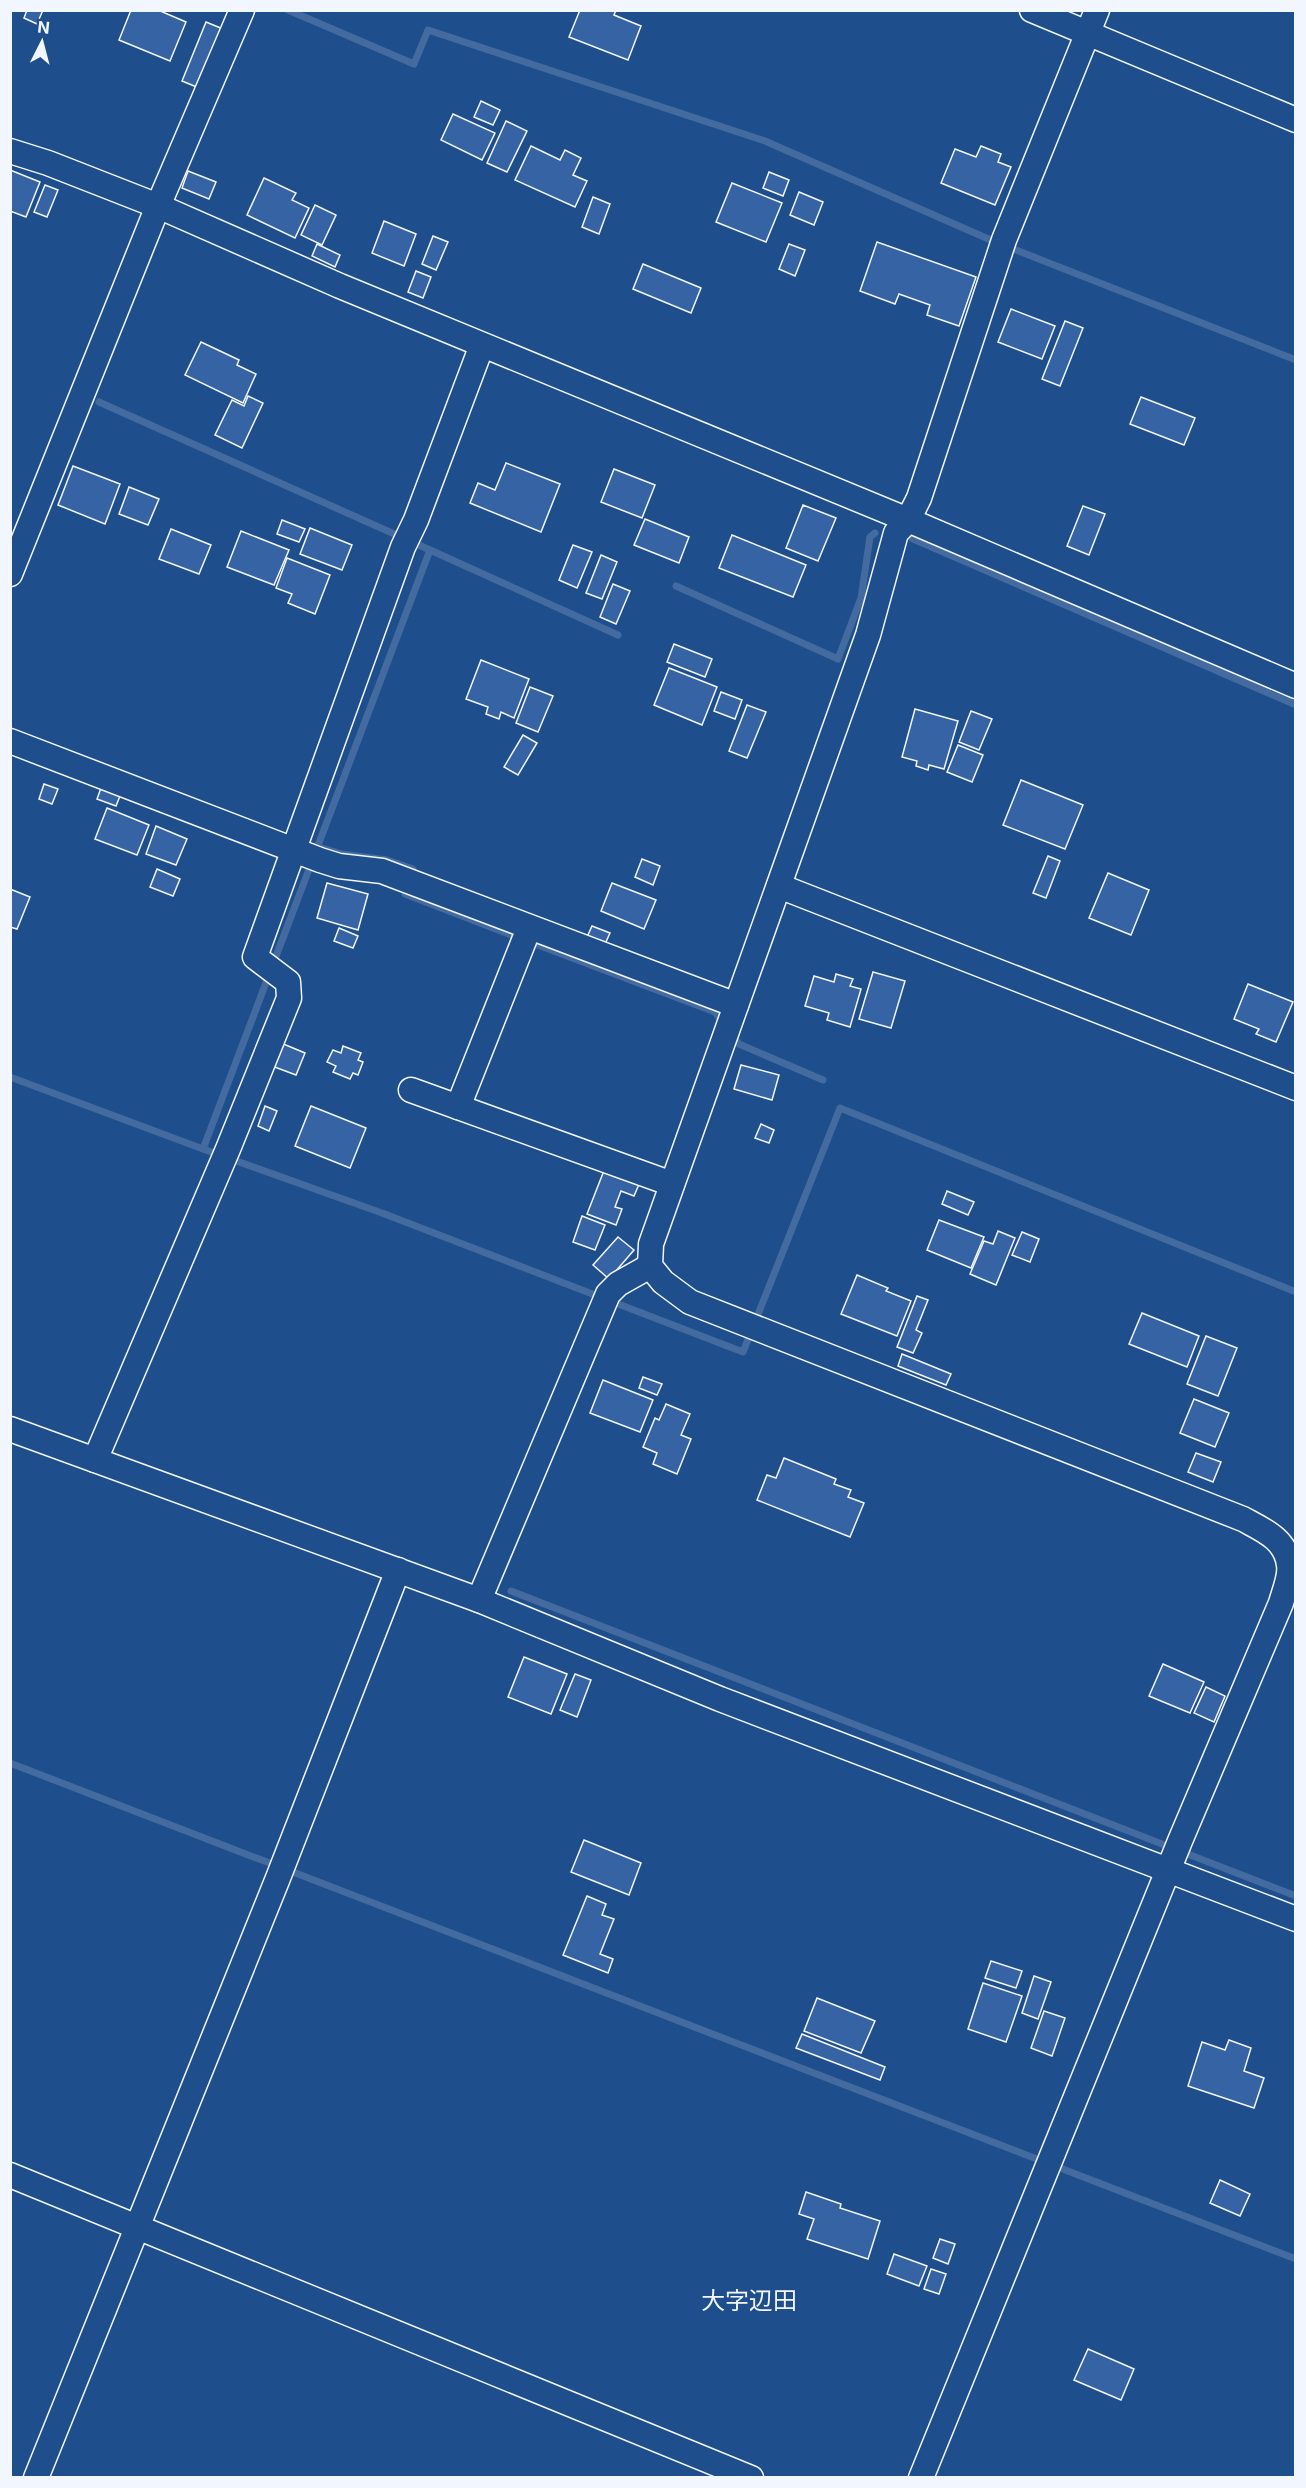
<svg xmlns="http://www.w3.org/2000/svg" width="1306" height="2488" font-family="Inter,'Noto Sans JP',sans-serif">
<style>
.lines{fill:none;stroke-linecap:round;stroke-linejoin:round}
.stream{stroke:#446ba0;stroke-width:7}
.building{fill:#3563a3;stroke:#f2f6ff;stroke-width:1.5}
.minor-casing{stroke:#f2f6ff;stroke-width:27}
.minor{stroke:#1f4e8c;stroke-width:24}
.labels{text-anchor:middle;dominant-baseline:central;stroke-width:4.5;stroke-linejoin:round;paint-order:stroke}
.quarter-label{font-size:24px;fill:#f2f6ff;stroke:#1f4e8c}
</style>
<rect width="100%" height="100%" fill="#1f4e8c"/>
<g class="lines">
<g class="stream">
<polyline points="288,10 414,64 428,30 765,141 993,241 1296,360"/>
<polyline points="99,402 430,550 203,1149"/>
<polyline points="913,539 1296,705"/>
<polyline points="430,550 618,635"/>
<polyline points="676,586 838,659 861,598 870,537 875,533"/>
<polyline points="315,846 342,854 387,860 413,869 405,894 519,938"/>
<polyline points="530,942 715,1012 724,1025"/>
<polyline points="731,1034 739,1044 823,1080"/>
<polyline points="10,1077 203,1149 382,1213 743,1352 840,1108 1296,1292"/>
<polyline points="511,1591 1296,1896"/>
<polyline points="10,1763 1296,2259"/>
</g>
</g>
<g class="building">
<polygon points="27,10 43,10 37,24 24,18"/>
<polygon points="131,10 158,10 186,22 170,61 119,40"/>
<polygon points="580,10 616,10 614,15 641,26 628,60 569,37"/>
<polygon points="206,22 223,29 199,88 182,81"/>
<polygon points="481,101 500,110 493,125 474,117"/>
<polygon points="453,114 495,133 482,160 441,140"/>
<polygon points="506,121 527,131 507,172 487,163"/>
<polygon points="531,146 560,160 565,150 581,158 573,175 587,181 575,207 515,180"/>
<polygon points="981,146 1001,154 998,162 1011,167 995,205 941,183 955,149 976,157"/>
<polygon points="10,170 40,182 26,217 10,211"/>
<polygon points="188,171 216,182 209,199 182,188"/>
<polygon points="769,172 789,180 783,196 763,188"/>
<polygon points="264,178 296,193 292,200 309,208 295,238 247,215"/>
<polygon points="732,183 782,203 766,242 716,222"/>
<polygon points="45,185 58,190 47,217 34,212"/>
<polygon points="799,192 823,202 814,225 790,215"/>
<polygon points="593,197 610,204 599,234 582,227"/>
<polygon points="315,205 336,215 322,245 301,235"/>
<polygon points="384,221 416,234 404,266 372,253"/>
<polygon points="433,236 448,242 436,270 422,264"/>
<polygon points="877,242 976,277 959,326 927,315 930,305 899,294 895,304 860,291"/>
<polygon points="317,244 340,255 335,267 312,256"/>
<polygon points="789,244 805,250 795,276 779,269"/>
<polygon points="643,264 701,288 691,313 633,289"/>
<polygon points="416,271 431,277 423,298 408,292"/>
<polygon points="1011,309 1055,326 1042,359 998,342"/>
<polygon points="1065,321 1083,328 1060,386 1042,379"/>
<polygon points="201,342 239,360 237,365 256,374 243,403 185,375"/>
<polygon points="248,396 263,403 242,448 215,435 232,400 244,406"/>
<polygon points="1141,397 1195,418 1184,445 1130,424"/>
<polygon points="506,463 560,484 541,532 470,503 478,483 495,490"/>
<polygon points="73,466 120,484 105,524 58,505"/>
<polygon points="614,469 655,485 642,518 601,502"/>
<polygon points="129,487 159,499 148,525 119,514"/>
<polygon points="803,505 836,518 818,561 786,548"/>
<polygon points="1083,506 1105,514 1089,555 1067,546"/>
<polygon points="645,519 689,537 679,563 634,545"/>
<polygon points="282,520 305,529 299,542 277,534"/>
<polygon points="310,528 352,545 342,570 300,554"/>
<polygon points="171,529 211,545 199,574 159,559"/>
<polygon points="241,531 289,550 274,585 227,567"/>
<polygon points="732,535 806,565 793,597 719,568"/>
<polygon points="573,545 592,552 577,588 559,580"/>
<polygon points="601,555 617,562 602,599 586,593"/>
<polygon points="287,558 330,575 315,614 288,603 292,594 276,588"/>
<polygon points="613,584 630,591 616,624 600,617"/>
<polygon points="674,644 712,659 705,677 667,662"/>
<polygon points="481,660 529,679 514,718 501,712 499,719 486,714 488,707 466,699"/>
<polygon points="669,668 717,687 702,725 654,705"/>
<polygon points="530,687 553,696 538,732 516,723"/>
<polygon points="721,692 742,700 735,719 714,711"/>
<polygon points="747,705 766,712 747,758 729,751"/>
<polygon points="915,709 958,721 944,769 929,765 928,770 916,766 917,761 902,757"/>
<polygon points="971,711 992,719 979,750 959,742"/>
<polygon points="523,735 537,743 518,775 504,767"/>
<polygon points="958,745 983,755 972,782 947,772"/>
<polygon points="1021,780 1083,805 1065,849 1003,825"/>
<polygon points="44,784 58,789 52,804 39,799"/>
<polygon points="101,788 120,796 116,806 97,799"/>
<polygon points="107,808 149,825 137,855 95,839"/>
<polygon points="156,826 187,839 176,865 146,854"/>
<polygon points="1048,856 1060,861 1046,898 1033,893"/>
<polygon points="642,859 660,866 653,885 635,877"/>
<polygon points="157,869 180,879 173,896 150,887"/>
<polygon points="1108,873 1149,890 1131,935 1089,918"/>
<polygon points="327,883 368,894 358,930 317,918"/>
<polygon points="612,883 656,900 644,929 601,911"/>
<polygon points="10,889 30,897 17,929 10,927"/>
<polygon points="592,926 610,933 605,944 587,937"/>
<polygon points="339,928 358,936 353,948 334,941"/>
<polygon points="873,972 905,981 891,1028 859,1019"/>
<polygon points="836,974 853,979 850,986 861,989 850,1027 827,1020 829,1013 805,1006 814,976 834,982"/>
<polygon points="1248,984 1293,1002 1276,1042 1256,1034 1259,1029 1234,1019"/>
<polygon points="281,1043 305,1053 296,1075 272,1066"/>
<polygon points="343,1046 361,1053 358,1060 363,1062 358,1075 353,1073 350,1079 333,1072 336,1066 327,1062 333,1050 341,1053"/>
<polygon points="741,1065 779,1075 772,1100 734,1089"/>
<polygon points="265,1106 277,1111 269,1131 258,1126"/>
<polygon points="311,1106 366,1128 350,1168 295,1146"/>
<polygon points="761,1124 774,1130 769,1143 755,1138"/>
<polygon points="605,1168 640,1182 634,1196 621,1191 615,1207 622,1209 616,1225 587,1214"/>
<polygon points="947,1191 974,1202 968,1215 942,1204"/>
<polygon points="582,1216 605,1225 595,1250 573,1242"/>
<polygon points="939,1220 984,1237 971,1268 927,1250"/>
<polygon points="998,1231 1015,1238 996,1285 970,1274 984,1241 993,1244"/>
<polygon points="1022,1232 1039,1239 1030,1262 1012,1255"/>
<polygon points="618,1237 634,1250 609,1279 593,1265"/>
<polygon points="857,1275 888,1288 886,1291 911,1301 897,1336 841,1314"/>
<polygon points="917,1296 928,1300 916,1330 922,1333 913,1353 897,1347"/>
<polygon points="1142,1313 1199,1336 1187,1367 1129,1344"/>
<polygon points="1206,1336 1237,1348 1218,1396 1187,1384"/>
<polygon points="902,1354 951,1374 946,1385 898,1366"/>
<polygon points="643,1377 662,1384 657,1395 639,1388"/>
<polygon points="603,1380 653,1400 640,1432 590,1413"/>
<polygon points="1194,1399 1229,1413 1215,1447 1180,1433"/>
<polygon points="666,1404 690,1414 681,1435 691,1439 677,1474 653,1464 657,1453 643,1447 655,1418 659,1420"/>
<polygon points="1196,1453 1221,1462 1213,1482 1188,1472"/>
<polygon points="784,1458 836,1479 834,1484 851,1490 848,1497 864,1503 850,1537 757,1500 767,1475 776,1478"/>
<polygon points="524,1657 567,1674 551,1714 508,1697"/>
<polygon points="1163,1664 1204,1682 1190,1713 1149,1696"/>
<polygon points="575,1674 591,1680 577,1717 560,1710"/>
<polygon points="1206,1687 1225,1696 1214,1722 1194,1713"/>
<polygon points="584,1840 641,1863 629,1895 571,1872"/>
<polygon points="587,1896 606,1904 602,1915 614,1919 600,1954 613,1959 608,1973 563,1955"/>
<polygon points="991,1961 1022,1971 1016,1988 985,1978"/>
<polygon points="1034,1976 1051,1982 1038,2019 1022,2013"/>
<polygon points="983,1983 1022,1996 1006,2042 968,2029"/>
<polygon points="817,1998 875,2021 861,2053 804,2031"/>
<polygon points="1044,2011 1065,2018 1052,2056 1031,2048"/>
<polygon points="802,2034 885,2067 880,2080 796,2048"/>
<polygon points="1229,2040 1251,2048 1244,2071 1264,2078 1254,2108 1188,2086 1202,2042 1225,2050"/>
<polygon points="1220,2180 1250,2194 1240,2216 1210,2203"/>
<polygon points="806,2192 841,2204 840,2208 880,2221 868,2259 807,2239 814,2219 799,2214"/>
<polygon points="940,2239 955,2244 948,2264 933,2258"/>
<polygon points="894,2254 927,2266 919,2286 887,2274"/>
<polygon points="931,2269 946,2274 939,2294 924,2289"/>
<polygon points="1088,2349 1134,2369 1121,2400 1074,2380"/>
</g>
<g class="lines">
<g class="minor-casing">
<g id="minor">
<polyline points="1032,10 1296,120"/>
<polyline points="10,151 48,163 158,206 340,286 908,520 1296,686"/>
<polyline points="10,574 158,206 242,10"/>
<polyline points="10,741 320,860 339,866 382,871 736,1005"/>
<polyline points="779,886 1296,1088"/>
<polyline points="411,1090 672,1184"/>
<polyline points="458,1107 529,928"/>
<polyline points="10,1429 479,1600 720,1699 1296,1919"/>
<polyline points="95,1460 228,1149 289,998 288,982 255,957 403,547 416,520 482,345"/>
<polyline points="479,1600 608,1294 618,1284 650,1266"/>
<polyline points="10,2175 751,2478"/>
<polyline points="36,2478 278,1878 398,1570"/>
<path d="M921 2478 1180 1841 1281 1603C1284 1592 1291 1576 1289 1565 1286 1539 1263 1530 1243 1519L690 1302 663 1282 650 1266 651 1244 868 635 896 533 908 520 919 498 1004 240 1097 10"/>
</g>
</g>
<use href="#minor" class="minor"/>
</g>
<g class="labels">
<g class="quarter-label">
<text x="749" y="2300">大字辺田</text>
</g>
</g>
<rect width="1306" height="2488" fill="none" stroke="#f2f6ff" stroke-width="24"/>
<g transform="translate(42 42) rotate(6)" stroke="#1f4e8c" stroke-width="4.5" paint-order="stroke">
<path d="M0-4.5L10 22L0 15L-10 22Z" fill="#f2f6ff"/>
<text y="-9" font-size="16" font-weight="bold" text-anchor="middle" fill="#f2f6ff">N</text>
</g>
</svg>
